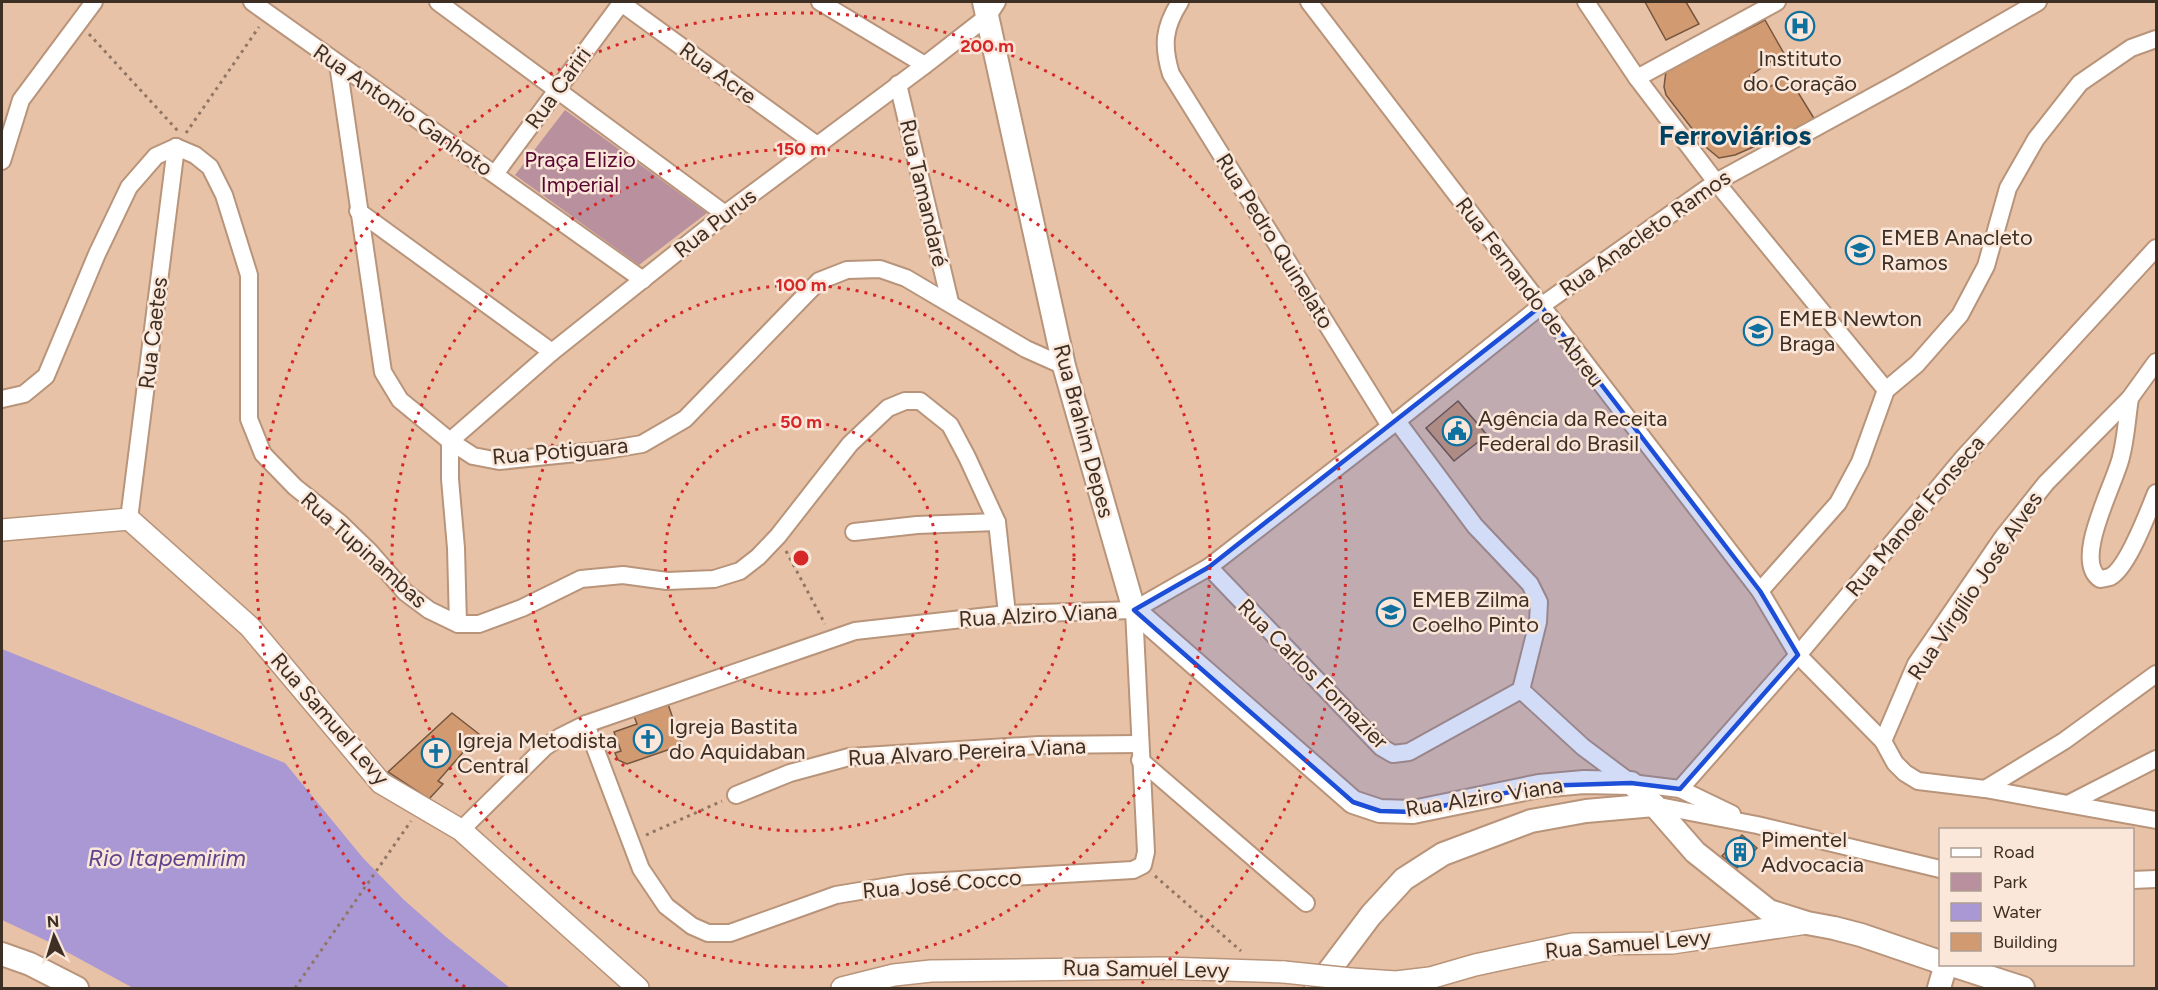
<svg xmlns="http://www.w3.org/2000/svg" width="2158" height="990" font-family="Figtree,sans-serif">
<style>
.green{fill:#b9909d}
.water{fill:#a998d4}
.building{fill:#d29a70;stroke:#76563e;stroke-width:1.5}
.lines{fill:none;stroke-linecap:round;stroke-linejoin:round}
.minor-casing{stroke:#b8947a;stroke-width:20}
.tertiary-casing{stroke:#b8947a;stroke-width:24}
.secondary-casing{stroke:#b8947a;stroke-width:26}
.path{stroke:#907664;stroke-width:3;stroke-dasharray:3 4.5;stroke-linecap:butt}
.minor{stroke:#fff;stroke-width:16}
.tertiary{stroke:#fff;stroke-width:21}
.secondary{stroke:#fff;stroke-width:22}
.tertiary-bridge-casing{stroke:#b8947a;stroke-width:24;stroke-linecap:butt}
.tertiary-bridge{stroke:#fff;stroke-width:21}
.marked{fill:#1d4ed8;fill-opacity:0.2;stroke:#1d4ed8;stroke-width:4.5;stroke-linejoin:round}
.ring{fill:none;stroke:#d62828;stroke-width:3;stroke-dasharray:3 6}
.labels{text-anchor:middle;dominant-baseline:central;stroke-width:5;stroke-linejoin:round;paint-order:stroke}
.poi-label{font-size:22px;fill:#3e2f24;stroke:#fae7d9;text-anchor:start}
.street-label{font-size:22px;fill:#3e2f24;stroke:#fae7d9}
.park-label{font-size:22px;fill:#580530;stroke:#fae7d9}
.water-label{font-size:24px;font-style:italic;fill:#5d448e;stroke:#fae7d9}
.district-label{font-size:28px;font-weight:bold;fill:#004262;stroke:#fae7d9}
.centre{fill:#d62828;stroke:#fae7d9;stroke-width:3}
.ring-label{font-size:18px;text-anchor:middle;font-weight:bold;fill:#d62828;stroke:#fae7d9;stroke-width:5;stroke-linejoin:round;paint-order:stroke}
</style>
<rect width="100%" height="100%" fill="#e8c2a7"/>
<polygon class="green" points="565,110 707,213 639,265 515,175"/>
<polygon class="water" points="2,649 285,763 363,858 403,899 446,937 510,988 133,988 45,940 2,920"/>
<g class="building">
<polygon points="1645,2 1686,2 1699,24 1666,40"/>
<polygon points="1765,20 1786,57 1775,64 1773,60 1750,76 1761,92 1788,76 1815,120 1735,155 1719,158 1707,148 1666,95 1664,87 1666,71"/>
<polygon points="1458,401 1487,435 1454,461 1426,428"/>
<polygon points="668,704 682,745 627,764 618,760 615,753 621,751 614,732 637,724 634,716"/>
<polygon points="452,713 479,734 438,781 443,784 429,799 388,772"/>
<polygon points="1742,835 1757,848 1737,868 1722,856"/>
</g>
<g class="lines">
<g class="minor-casing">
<g id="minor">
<polyline points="252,2 643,280"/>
<polyline points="438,2 725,214"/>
<polyline points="620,2 817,145"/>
<polyline points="820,2 925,65"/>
<path d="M1180 2C1164 27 1162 45 1171 74L1390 426"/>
<polyline points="1309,2 1760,591 1798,655 1883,741 1895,763 1905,773 1918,781 1985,789 2156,820"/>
<polyline points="1586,2 1637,78 1716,182 1886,390"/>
<polyline points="338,64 383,372 400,400 450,441 473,456 499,461 606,450 642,444 685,419 819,281 847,270 880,269 906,278 1026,349 1064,366"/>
<polyline points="1637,78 1777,2"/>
<polyline points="898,84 950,302"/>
<polyline points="176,147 195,155 210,167 224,195 249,275 249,419 263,454 295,487 340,523 370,552 405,592 429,610 458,624 479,624 522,608 581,579 623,575 667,581 714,579 740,571 758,557 778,536 850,444 888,408 905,401 920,401 950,425 967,457 997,522 1007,614"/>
<polyline points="2,161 21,100 94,2"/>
<polyline points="495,174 622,2"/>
<polyline points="358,211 552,352"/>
<path d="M2130 398C2127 417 2126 438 2121 457 2115 484 2072 560 2100 579 2104 578 2107 578 2110 577 2128 568 2148 512 2156 493"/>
<polyline points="2,399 24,394 46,376 97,254 129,187 156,156 176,147"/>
<polyline points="1397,421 1475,526 1530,584 1539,602 1538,622 1521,690"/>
<polyline points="129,519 176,147"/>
<polyline points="854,532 917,525 997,522"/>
<polyline points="1209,567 1381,747 1393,754 1409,752 1521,690"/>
<polyline points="1760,591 1838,503 1860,462 1886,390 1917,364 1960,315 1986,266 2008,188 2036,139 2080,83 2131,48 2156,39"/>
<polyline points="458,624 456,548 450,479 450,441 552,352 725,214 925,65 988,16 997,2"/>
<polyline points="1521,690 1583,747 1631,783 1680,789 1732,814"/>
<polyline points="586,724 641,869 666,906 692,926 708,933 730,933 836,895 908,883 1133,870 1143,865 1146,852 1134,610"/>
<polyline points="1883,741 1916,664 2003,537 2046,483 2130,398 2156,362"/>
<polyline points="1140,760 1306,903"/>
<polyline points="1680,789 1798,655 1964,457 2156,248"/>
<polyline points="1985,789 2064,741 2156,674"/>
<polyline points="736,795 790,773 849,757 1039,745 1139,744"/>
<polyline points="2068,804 2156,759"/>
<polyline points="1654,805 1757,825 1940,869"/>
<polyline points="461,830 545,747 560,737 586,724 855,631 1007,614 1134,610 1209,567 1397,421 1541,306 1716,182 1901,81 2038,2"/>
<polyline points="2132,880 2156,879"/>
</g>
</g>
<g class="tertiary-casing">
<g id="tertiary">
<polyline points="2,530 129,519 250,627 381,783 461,830 638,988"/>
<polyline points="1351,979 1396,982 1430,978 1475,965 1573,944 1672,943 1807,923"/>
<polyline points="842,988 894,975 931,971 1165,968 1284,972"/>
</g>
</g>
<g class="secondary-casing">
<g id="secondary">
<polyline points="984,2 1064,366 1134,610 1353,802 1380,811 1413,812 1539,786 1584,782 1631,783 1654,805 1695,852 1769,911 1807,923 1834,928 1861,935 1940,962"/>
<polyline points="2,954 30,964 77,988"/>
<polyline points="1949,964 2023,988"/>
<polyline points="1316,988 1371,915 1404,879 1443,854 1531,821 1586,811 1654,805"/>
<polyline points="1939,988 1946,964"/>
</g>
</g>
<g class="path">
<polyline points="89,34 178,131"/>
<polyline points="186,133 259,27"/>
<polyline points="786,551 825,624"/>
<polyline points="646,835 722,801"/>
<polyline points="1155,876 1241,951"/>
<polyline points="295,988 411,821"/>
</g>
<use href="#minor" class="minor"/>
<use href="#tertiary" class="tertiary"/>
<use href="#secondary" class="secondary"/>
<g class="tertiary-bridge-casing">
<polyline id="tertiary-bridge" points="1284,972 1351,979"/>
</g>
<use href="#tertiary-bridge" class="tertiary-bridge"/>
</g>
<path class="marked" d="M1541 306 1760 591 1798 655 1680 789 1631 783 1539 786 1413 812 1380 811 1353 802 1134 610 1209 567Z"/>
<g class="ring">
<circle cx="801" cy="558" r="136"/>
<circle cx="801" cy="558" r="273"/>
<circle cx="801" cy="558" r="409"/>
<path d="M465 987A545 545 0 1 1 1137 987"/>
</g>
<defs>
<g id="hospital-ring" transform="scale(1.5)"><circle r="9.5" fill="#fae7d9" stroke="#10709e" stroke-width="1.5"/><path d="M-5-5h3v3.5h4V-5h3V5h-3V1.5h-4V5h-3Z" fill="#10709e"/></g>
<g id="school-ring" transform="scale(1.5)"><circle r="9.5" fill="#fae7d9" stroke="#10709e" stroke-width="1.5"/><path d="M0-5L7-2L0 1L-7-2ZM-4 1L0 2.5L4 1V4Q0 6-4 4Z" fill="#10709e"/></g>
<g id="civic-ring" transform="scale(1.5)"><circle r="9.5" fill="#fae7d9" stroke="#10709e" stroke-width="1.5"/><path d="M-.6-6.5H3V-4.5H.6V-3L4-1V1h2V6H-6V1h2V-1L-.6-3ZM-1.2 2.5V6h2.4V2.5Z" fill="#10709e"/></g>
<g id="church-ring" transform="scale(1.5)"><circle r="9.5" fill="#fae7d9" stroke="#10709e" stroke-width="1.5"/><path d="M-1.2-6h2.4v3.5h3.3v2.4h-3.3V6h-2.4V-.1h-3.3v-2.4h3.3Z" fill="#10709e"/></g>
<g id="building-ring" transform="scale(1.5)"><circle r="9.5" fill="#fae7d9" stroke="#10709e" stroke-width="1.5"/><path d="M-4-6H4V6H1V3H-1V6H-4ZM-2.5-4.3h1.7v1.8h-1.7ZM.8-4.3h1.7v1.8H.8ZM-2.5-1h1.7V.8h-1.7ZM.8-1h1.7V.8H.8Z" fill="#10709e"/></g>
</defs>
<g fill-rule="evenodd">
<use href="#hospital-ring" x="1800" y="26"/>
<use href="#school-ring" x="1860" y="250"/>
<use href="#school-ring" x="1758" y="331"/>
<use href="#civic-ring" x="1457" y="431"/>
<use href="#school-ring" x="1391" y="612"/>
<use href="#church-ring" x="648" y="739"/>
<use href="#church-ring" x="436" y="753"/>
<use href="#building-ring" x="1740" y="852"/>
</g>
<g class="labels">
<g class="poi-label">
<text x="1800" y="58" text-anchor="middle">Instituto<tspan x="1800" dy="25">do Coração</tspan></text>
<text x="1881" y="237">EMEB Anacleto<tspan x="1881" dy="25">Ramos</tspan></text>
<text x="1779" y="318">EMEB Newton<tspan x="1779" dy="25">Braga</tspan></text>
<text x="1478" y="418">Agência da Receita<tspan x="1478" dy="25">Federal do Brasil</tspan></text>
<text x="1412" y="599">EMEB Zilma<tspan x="1412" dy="25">Coelho Pinto</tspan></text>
<text x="669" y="726">Igreja Bastita<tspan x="669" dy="25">do Aquidaban</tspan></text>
<text x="457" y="740">Igreja Metodista<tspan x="457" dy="25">Central</tspan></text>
<text x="1761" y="839">Pimentel<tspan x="1761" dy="25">Advocacia</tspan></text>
</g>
<g class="street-label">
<text transform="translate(718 73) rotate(36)">Rua Acre</text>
<text transform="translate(558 88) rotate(-54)">Rua Cariri</text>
<text transform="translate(403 110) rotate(35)">Rua Antonio Ganhoto</text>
<text transform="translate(924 193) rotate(77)">Rua Tamandaré</text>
<text transform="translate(715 223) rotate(-38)">Rua Purus</text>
<text transform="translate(1645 233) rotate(-35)">Rua Anacleto Ramos</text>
<text transform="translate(1275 241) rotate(58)">Rua Pedro Quinelato</text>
<text transform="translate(1530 292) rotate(53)">Rua Fernando de Abreu</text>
<text transform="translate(153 333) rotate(-83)">Rua Caetes</text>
<text transform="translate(1084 431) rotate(75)">Rua Brahim Depes</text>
<text transform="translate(560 451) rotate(-5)">Rua Potiguara</text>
<text transform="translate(1915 516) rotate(-50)">Rua Manoel Fonseca</text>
<text transform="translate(364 550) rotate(42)">Rua Tupinambas</text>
<text transform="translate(1975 586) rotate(-56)">Rua Virgílio José Alves</text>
<text transform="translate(1038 615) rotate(-3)">Rua Alziro Viana</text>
<text transform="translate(1313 674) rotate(45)">Rua Carlos Fornazier</text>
<text transform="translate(330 719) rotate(49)">Rua Samuel Levy</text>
<text transform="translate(967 752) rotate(-3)">Rua Alvaro Pereira Viana</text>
<text transform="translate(1484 797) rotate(-9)">Rua Alziro Viana</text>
<text transform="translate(942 884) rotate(-5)">Rua José Cocco</text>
<text transform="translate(1628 944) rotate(-5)">Rua Samuel Levy</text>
<text transform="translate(1146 969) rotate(1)">Rua Samuel Levy</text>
</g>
<g class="park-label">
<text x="580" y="159">Praça Elizio<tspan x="580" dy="25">Imperial</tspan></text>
</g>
<g class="water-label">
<text x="167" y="857">Rio Itapemirim</text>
</g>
<g class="district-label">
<text x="1735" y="135">Ferroviários</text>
</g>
</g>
<circle cx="801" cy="558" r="9" class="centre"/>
<g class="ring-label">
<text x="987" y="52">200 m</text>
<text x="801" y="155">150 m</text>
<text x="801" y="291">100 m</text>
<text x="801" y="428">50 m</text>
</g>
<rect width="2158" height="990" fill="none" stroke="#3e2f24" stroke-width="6"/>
<rect x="1939" y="828" width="195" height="138" fill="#fae7d9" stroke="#af9d91" stroke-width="1.5"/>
<rect x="1951" y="848" width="30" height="9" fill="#ffffff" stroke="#af9d91" stroke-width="1.5"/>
<text x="1993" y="858" font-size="18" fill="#3e2f24">Road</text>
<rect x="1951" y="873" width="30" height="18" fill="#b9909d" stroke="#af9d91" stroke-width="1.5"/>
<text x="1993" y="888" font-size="18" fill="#3e2f24">Park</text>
<rect x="1951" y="903" width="30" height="18" fill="#a998d4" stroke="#af9d91" stroke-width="1.5"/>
<text x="1993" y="918" font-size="18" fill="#3e2f24">Water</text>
<rect x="1951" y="933" width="30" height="18" fill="#d29a70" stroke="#af9d91" stroke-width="1.5"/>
<text x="1993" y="948" font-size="18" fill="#3e2f24">Building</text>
<g transform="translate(54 936) rotate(356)" stroke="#fae7d9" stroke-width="4.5" paint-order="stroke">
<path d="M0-4.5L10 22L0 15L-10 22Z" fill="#3e2f24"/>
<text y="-9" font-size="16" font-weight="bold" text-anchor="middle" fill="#3e2f24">N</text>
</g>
</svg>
